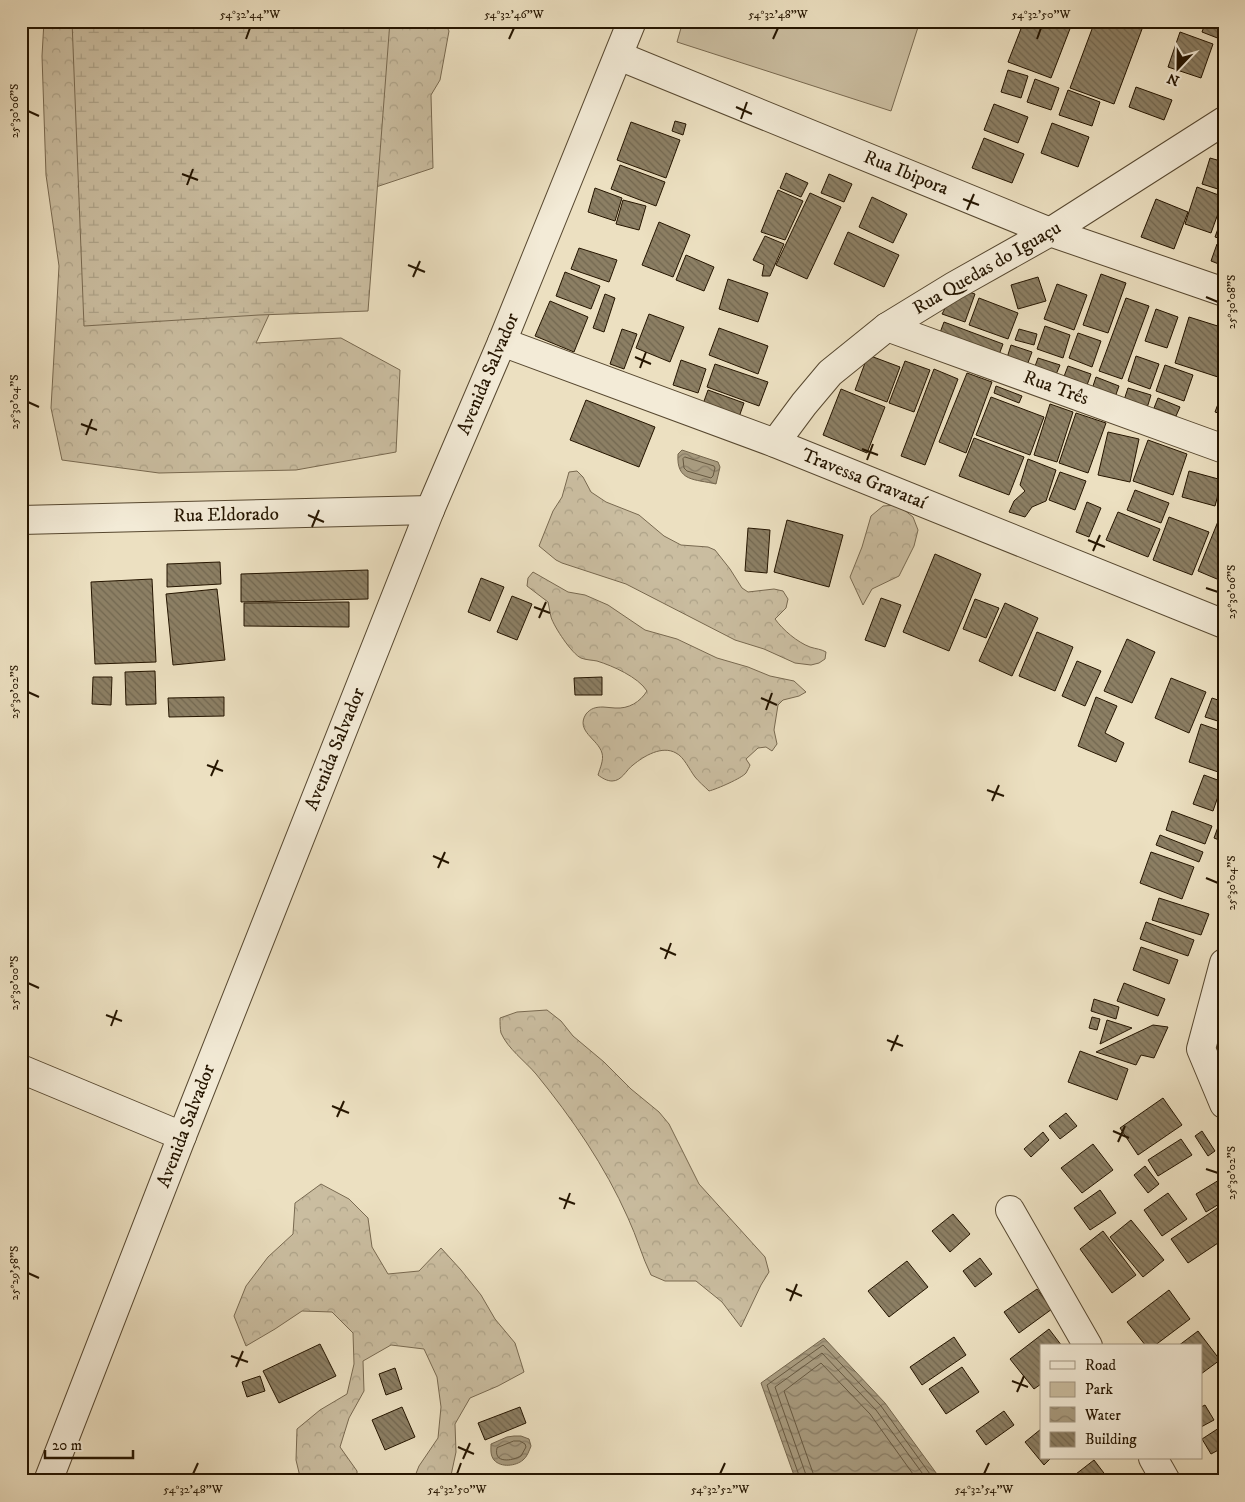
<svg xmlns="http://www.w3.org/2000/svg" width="1245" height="1502" font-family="'IM FELL DW Pica',serif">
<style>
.forest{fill:url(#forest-crowns);stroke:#786950}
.wetland{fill:url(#wetland-marsh);stroke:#786950}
.park{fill:#cabda0;stroke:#786950}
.water{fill:url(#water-waves);stroke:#74654c}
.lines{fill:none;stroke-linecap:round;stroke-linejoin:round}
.shore{stroke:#665840;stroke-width:1}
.building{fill:url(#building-back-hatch);stroke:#251500}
.minor-casing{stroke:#574830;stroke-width:30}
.minor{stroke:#f3ebd7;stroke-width:28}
.ticks{fill:none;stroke:#251500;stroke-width:2}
.labels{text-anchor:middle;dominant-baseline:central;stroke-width:4.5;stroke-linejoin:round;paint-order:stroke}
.street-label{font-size:19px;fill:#251500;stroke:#f3ebd7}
.neatline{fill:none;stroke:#251500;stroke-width:2}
.ticks-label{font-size:12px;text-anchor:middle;fill:#251500}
</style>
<defs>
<pattern id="forest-crowns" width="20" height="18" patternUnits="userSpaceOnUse" patternTransform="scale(1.25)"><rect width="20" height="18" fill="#cabda0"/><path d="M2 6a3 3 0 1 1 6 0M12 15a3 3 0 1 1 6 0" fill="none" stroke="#ada288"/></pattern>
<pattern id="wetland-marsh" width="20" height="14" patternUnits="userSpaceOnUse" patternTransform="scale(1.25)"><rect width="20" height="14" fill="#cabda0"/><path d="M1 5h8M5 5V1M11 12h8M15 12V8" fill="none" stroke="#ada288"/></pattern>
<pattern id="water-waves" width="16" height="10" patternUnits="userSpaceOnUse" patternTransform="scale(1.25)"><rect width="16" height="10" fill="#a89b7f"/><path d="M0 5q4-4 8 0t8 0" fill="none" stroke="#897d66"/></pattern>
<pattern id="building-back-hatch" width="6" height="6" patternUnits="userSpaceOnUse" patternTransform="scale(1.25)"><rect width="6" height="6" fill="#8c7f64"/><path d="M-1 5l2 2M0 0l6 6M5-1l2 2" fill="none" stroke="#726750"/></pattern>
</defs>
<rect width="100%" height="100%" fill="#ece0c1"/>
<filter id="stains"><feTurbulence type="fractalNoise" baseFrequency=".004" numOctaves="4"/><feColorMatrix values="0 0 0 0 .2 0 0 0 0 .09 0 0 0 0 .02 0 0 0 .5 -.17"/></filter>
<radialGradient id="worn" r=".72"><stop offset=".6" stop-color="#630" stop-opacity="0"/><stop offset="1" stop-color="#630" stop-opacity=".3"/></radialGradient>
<g class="forest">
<polygon points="44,21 444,21 449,31 440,80 431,95 433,168 319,206 256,343 341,338 400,370 396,452 296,470 159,473 62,460 51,408 59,266 46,175 42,56"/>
<path d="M577 471 583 477 591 492 606 502 639 515 664 536 681 545 708 547 715 550 730 569 742 588 748 592 774 589 783 591 788 599 786 608 775 619C783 630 797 642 810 647 816 649 821 649 826 652L825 659 819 663 811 665 795 663 764 649 735 640 626 584 562 563 556 560 539 546 553 511 562 497 569 472Z"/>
<polygon points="898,505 913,517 918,530 914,546 899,576 872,589 863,605 850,577 862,547 871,516 883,506"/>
<path d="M533 572 568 592 585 595 608 605 645 630 677 639 717 658 748 667 770 676 794 681 806 692 799 696 783 700 778 705 774 730 777 744 772 751 766 747 758 748 746 759 750 765C750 766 747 771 746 773 742 778 717 789 709 791 704 786 699 782 695 777 689 769 684 757 676 753 662 745 644 756 633 765 626 770 622 781 612 781 607 781 602 778 598 775 600 768 604 760 602 753 598 739 575 731 586 714 591 708 596 707 603 707 607 707 611 708 615 708 629 709 640 702 647 691 638 677 613 666 597 661 592 660 586 660 581 658 572 654 554 627 551 617 550 612 549 607 548 602L527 586 528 578Z"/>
<path d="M547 1010 561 1021 573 1036 604 1062 631 1089 659 1112 669 1124 699 1184 765 1257 769 1272 761 1285 741 1327 722 1302 696 1281H665L651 1275C642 1257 637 1237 628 1218 605 1166 572 1118 536 1074 525 1061 508 1049 501 1033 500 1029 500 1022 500 1018L517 1012Z"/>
<polygon points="321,1184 349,1199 368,1218 372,1247 388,1274 419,1271 441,1248 461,1270 481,1295 495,1319 515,1343 524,1372 498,1386 470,1398 455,1424 456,1452 450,1480 413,1481 419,1466 438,1438 441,1407 437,1377 424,1349 391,1345 363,1361 364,1391 349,1418 340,1447 357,1471 357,1481 301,1481 296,1460 297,1429 320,1410 347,1394 354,1364 353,1333 332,1312 302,1311 275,1329 246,1346 234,1316 246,1286 268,1257 293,1234 295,1203"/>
</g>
<polygon class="wetland" points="72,21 390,21 368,311 259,315 84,326"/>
<polygon class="park" points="683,21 920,21 891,111 677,42"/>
<g class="water">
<path d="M682 450 718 462 720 467 716 484C695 479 676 482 678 454Z"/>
<polygon points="824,1338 885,1403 942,1481 796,1481 761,1383"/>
<path d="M514 1436H521L529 1439 531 1446C529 1451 527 1457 523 1460 516 1466 501 1468 494 1460 490 1455 491 1449 491 1444L507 1437Z"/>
</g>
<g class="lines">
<g class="shore">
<polygon points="685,457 714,466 715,468 713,476 711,478 687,471 684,468 683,459"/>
<path d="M514 1441H520L525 1444 526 1447 521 1456C512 1461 493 1464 497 1448Z"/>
<polyline points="801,1481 767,1385 823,1345 881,1406 935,1481"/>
<polyline points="807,1481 806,1475 775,1387 822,1353 876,1410 928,1481"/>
<polyline points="815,1481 813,1473 784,1391 821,1363 870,1414 918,1481"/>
</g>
</g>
<g class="building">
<polygon points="1024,21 1073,21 1051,78 1008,62"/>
<polygon points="1095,21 1145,21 1114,104 1070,88"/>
<polygon points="1206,21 1224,27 1220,39 1202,32"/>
<polygon points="1180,32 1213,44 1201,78 1168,67"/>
<polygon points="1008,70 1028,76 1021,98 1001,92"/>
<polygon points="1035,79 1059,88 1051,110 1027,102"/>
<polygon points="1136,87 1172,100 1164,120 1129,107"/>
<polygon points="1068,90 1100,102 1092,126 1059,115"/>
<polygon points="994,104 1028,117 1018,143 984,130"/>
<polygon points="675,121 686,124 683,135 672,131"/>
<polygon points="631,122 680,140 666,178 617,160"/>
<polygon points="1052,123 1089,137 1078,167 1041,153"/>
<polygon points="984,138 1024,154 1012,183 972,168"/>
<polygon points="1210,158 1224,162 1224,191 1202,184"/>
<polygon points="620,165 665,182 656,206 611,189"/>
<polygon points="786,173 808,183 801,197 780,188"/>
<polygon points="829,174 852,184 844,202 821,193"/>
<polygon points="1197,187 1224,197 1211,233 1185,224"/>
<polygon points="595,188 622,198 615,221 588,212"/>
<polygon points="778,190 803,201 785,240 761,232"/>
<polygon points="810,193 841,207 807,279 776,265"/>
<polygon points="872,197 907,214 893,243 859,227"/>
<polygon points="1156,199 1188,212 1174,249 1141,237"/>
<polygon points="623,200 646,206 639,230 616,224"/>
<polygon points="1224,212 1224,240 1215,237"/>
<polygon points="659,222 690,235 673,277 642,265"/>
<polygon points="848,232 899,255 884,287 834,264"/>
<polygon points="765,236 784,244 770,276 762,276 764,265 753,260"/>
<polygon points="1217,244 1224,247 1224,266 1211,261"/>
<polygon points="579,248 617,260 609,282 571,269"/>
<polygon points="686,255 714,267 704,291 676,280"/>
<polygon points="565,272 600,286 591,309 556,296"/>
<polygon points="1101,274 1126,283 1108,333 1083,325"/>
<polygon points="1038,277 1046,301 1018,309 1011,285"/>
<polygon points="728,279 768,293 758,322 719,309"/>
<polygon points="1057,284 1087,295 1074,330 1044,319"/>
<polygon points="956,288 975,294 965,322 942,314"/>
<polygon points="605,294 615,298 604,332 593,328"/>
<polygon points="979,298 1018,313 1008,339 969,325"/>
<polygon points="1126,298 1149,306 1122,379 1099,371"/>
<polygon points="550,301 588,317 574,352 535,336"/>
<polygon points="1156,309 1178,317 1167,348 1145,341"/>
<polygon points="649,314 684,327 670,362 636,348"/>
<polygon points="1189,317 1224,328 1224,379 1175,363"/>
<polygon points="944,322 1003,344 997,360 938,338"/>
<polygon points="1045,326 1070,335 1063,358 1037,349"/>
<polygon points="719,328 768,346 758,374 709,355"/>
<polygon points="622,329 637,334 624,369 610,364"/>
<polygon points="1019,329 1037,334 1034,345 1015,340"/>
<polygon points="1078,333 1101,341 1092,367 1069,358"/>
<polygon points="1011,345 1032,352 1026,368 1006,361"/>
<polygon points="868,355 900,367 887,402 855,390"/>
<polygon points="1136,356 1159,364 1150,389 1128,381"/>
<polygon points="1038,358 1060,365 1055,377 1034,369"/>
<polygon points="681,360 706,369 698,393 673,385"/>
<polygon points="905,361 930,370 914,412 889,403"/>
<polygon points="715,364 768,382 759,406 707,387"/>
<polygon points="1165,365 1193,375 1184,401 1156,391"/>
<polygon points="1068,366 1091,374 1086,388 1063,379"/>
<polygon points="934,369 958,379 925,465 901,456"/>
<polygon points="967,373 992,382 966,453 939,442"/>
<polygon points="1096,377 1119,386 1114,400 1091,392"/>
<polygon points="996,386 1022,396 1019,403 994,393"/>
<polygon points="1128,388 1151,395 1147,408 1124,400"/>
<polygon points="1224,388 1224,415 1215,412"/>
<polygon points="841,389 885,407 867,453 823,435"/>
<polygon points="708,390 744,403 739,417 703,404"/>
<polygon points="991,397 1044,417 1030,455 976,435"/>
<polygon points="1158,398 1180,407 1176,416 1154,408"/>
<polygon points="586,400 655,427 639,467 570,440"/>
<polygon points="1050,404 1073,412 1057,462 1034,455"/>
<polygon points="1076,413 1106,423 1088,473 1059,463"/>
<polygon points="1108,432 1139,439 1130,482 1098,475"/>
<polygon points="974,438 1024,457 1009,495 959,476"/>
<polygon points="1148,440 1187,454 1173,495 1133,481"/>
<polygon points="1028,459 1056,470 1046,501 1032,507 1025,517 1009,512 1014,501 1025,491 1020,485"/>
<polygon points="1189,471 1222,480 1215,506 1182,497"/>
<polygon points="1060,472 1086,481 1075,510 1049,500"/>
<polygon points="1135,490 1169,503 1161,523 1127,510"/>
<polygon points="1224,491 1224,504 1220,503"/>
<polygon points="1087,502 1101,508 1089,537 1076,532"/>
<polygon points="1223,509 1224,509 1224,582 1198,571"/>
<polygon points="1118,512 1160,529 1148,557 1106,540"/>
<polygon points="1169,517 1209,532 1192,575 1153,560"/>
<polygon points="787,520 843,535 829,587 774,572"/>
<polygon points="748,528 770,530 767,573 745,571"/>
<polygon points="935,554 981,574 949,651 903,632"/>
<polygon points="220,562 221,584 167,587 167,564"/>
<polygon points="368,570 368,599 241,602 241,574"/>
<polygon points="481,578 504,587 490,621 468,612"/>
<polygon points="152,579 156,662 95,664 91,582"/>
<polygon points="217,589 225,660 173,665 166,594"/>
<polygon points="512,596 532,604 517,640 497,632"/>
<polygon points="881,598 901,605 885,647 865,640"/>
<polygon points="975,599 999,608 986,638 963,629"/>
<polygon points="349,602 349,627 244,626 244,603"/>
<polygon points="1005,603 1038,618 1012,676 979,661"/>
<polygon points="1037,632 1073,647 1055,691 1019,676"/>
<polygon points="1127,639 1155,652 1132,703 1104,691"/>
<polygon points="1077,661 1101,671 1085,706 1062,696"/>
<polygon points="155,671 156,704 126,705 125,672"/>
<polygon points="93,677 112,677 111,705 92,704"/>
<polygon points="602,677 602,695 575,695 574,678"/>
<polygon points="1171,678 1206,692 1189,733 1155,718"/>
<polygon points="224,697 224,716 169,717 168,698"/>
<polygon points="1096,697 1117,706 1105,733 1124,743 1116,762 1078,746"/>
<polygon points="1212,698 1224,702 1224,723 1205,717"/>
<polygon points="1201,724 1224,732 1224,774 1189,762"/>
<polygon points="1204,775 1223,782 1213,811 1193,804"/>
<polygon points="1172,811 1212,826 1205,844 1166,830"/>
<polygon points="1218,827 1224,829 1224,842 1214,838"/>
<polygon points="1160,835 1203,852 1199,862 1156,845"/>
<polygon points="1151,852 1194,867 1182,899 1140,883"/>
<polygon points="1159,898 1209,914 1201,935 1152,920"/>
<polygon points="1146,922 1194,940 1188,956 1140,939"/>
<polygon points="1141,947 1178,960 1169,984 1133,970"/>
<polygon points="1124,983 1165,999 1158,1016 1117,1001"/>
<polygon points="1094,999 1119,1007 1116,1019 1091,1011"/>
<polygon points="1092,1017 1100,1019 1097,1030 1089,1028"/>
<polygon points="1107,1020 1132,1028 1100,1044"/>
<polygon points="1153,1025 1168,1027 1154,1058 1141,1055 1136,1065 1096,1052"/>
<polygon points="1080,1051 1128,1069 1117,1100 1068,1082"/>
<polygon points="1163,1098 1182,1125 1138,1155 1120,1128"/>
<polygon points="1066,1113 1077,1126 1060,1139 1049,1126"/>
<polygon points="1202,1131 1215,1151 1208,1156 1195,1136"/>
<polygon points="1043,1132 1049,1140 1031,1157 1024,1149"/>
<polygon points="1181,1139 1192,1155 1158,1176 1148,1160"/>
<polygon points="1093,1144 1113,1170 1082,1193 1061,1168"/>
<polygon points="1145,1166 1159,1184 1148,1193 1134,1175"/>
<polygon points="1224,1177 1224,1201 1206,1212 1196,1194"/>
<polygon points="1100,1190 1116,1213 1090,1230 1074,1208"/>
<polygon points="1168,1193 1187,1219 1162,1236 1144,1210"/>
<polygon points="1219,1207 1224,1213 1224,1239 1188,1263 1171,1239"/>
<polygon points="953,1214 970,1234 950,1252 932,1231"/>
<polygon points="1131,1220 1164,1260 1143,1277 1110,1237"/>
<polygon points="1103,1231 1136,1275 1112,1293 1080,1249"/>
<polygon points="980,1258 992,1274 975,1287 963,1271"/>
<polygon points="907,1261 928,1287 889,1317 868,1291"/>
<polygon points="1037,1289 1052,1309 1019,1333 1004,1312"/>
<polygon points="1169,1290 1190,1319 1154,1346 1146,1346 1127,1322"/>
<polygon points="1049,1329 1062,1346 1041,1346 1041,1384 1034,1389 1010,1359"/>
<polygon points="1198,1331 1220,1360 1201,1374 1201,1346 1178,1346"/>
<polygon points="954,1337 966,1355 922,1385 910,1367"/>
<polygon points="320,1344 336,1376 279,1403 263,1371"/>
<polygon points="962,1367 979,1392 946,1414 929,1389"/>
<polygon points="395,1368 402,1389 386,1395 379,1374"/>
<polygon points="260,1376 265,1391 247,1397 242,1382"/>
<polygon points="1205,1405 1214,1420 1201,1427 1201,1407"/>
<polygon points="402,1407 415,1437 385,1450 372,1420"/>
<polygon points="520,1407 526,1423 485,1440 478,1423"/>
<polygon points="1004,1411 1014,1425 986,1445 976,1431"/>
<polygon points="1219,1428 1224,1436 1224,1447 1211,1454 1202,1439"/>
<polygon points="1041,1429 1041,1458 1051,1458 1044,1465 1025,1442"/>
<polygon points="1094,1460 1110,1481 1067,1481"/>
<polygon points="1224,1472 1224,1481 1209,1481 1209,1479"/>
</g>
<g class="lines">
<g class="minor-casing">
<g id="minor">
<polyline points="619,56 1050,232 1224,292"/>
<polyline points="887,327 1224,449"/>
<polyline points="502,342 775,443 1224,624"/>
<polyline points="775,443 804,404 830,373 887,327 954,286 1050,232 1224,121"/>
<polyline points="21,520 430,510"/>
<polyline points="1224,963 1201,1049 1224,1104"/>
<polyline points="21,1069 182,1136"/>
<polyline points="1010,1210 1088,1346"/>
<polyline points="1153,1458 1166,1481"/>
<polyline points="48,1481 182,1136 430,510 502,342 632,21"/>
</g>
</g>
<use href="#minor" class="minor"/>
</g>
<path class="ticks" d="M246 39 250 28M509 39 514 28M773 39 778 28M1037 39 1041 28M736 107 752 114M28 111 39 116M741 119 747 102M182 174 198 180M187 185 193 169M963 199 979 205M967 210 974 194M408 265 425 272M413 277 420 261M1206 297 1218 302M635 357 651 364M640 368 646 352M28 402 39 407M81 424 97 430M86 435 92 419M862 449 878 455M867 460 873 444M308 515 324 522M312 527 319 510M1088 540 1105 547M1093 551 1100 535M1206 588 1218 592M534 607 550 613M539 618 546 602M28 692 39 697M761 698 777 705M766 710 772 693M207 765 223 771M211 776 218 760M987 790 1004 796M992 801 999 785M433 856 449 863M438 868 445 852M1206 878 1218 883M660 948 676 955M665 959 671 943M28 983 39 988M106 1015 122 1021M111 1026 117 1010M887 1040 903 1046M891 1051 898 1035M332 1106 349 1113M337 1117 344 1101M1113 1131 1129 1138M1118 1142 1125 1126M1206 1169 1218 1173M559 1198 575 1204M564 1209 570 1193M28 1273 39 1278M786 1289 802 1296M790 1301 797 1284M231 1356 248 1362M236 1367 243 1351M1012 1381 1028 1387M1017 1392 1024 1376M458 1447 474 1454M463 1459 470 1443M193 1474 198 1463M457 1474 461 1463M720 1474 725 1463M984 1474 989 1463"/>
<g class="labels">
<g class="street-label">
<text transform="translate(906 173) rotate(22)">Rua Ibipora</text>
<text transform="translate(987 268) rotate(-30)">Rua Quedas do Iguaçu</text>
<text transform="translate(488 374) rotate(-67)">Avenida Salvador</text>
<text transform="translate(1056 388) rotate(20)">Rua Três</text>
<text transform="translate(864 479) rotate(22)">Travessa Gravataí</text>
<text transform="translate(226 515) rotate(-1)">Rua Eldorado</text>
<text transform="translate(335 749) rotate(-68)">Avenida Salvador</text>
<text transform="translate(186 1126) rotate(-69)">Avenida Salvador</text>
</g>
</g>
<rect width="1245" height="1502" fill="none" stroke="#ece0c1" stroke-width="55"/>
<rect x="1040" y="1344" width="162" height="115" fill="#f3ebd7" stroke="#a19581"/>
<rect x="1050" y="1361" width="25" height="8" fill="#f3ebd7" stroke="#a19581"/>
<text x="1085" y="1370" font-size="15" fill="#251500">Road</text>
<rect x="1050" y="1382" width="25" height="15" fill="#cabda0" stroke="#a19581"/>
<text x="1085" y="1394" font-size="15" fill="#251500">Park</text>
<rect x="1050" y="1407" width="25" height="15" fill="url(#water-waves)" stroke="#a19581"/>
<text x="1085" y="1420" font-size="15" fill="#251500">Water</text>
<rect x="1050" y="1432" width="25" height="15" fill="url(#building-back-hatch)" stroke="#a19581"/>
<text x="1085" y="1444" font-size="15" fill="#251500">Building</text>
<g transform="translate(1178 68) rotate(202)" stroke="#f3ebd7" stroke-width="4" paint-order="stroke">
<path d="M0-4L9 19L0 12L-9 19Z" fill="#251500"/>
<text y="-8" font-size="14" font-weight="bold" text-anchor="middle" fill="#251500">N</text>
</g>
<path d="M45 1450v8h88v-8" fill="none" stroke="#251500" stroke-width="2.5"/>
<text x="52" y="1450" font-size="15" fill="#251500" stroke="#f3ebd7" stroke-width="4" paint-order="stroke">20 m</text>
<rect x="28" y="28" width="1190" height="1446" class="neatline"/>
<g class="ticks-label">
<text x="250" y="18">54°32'44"W</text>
<text x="514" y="18">54°32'46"W</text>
<text x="778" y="18">54°32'48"W</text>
<text x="1041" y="18">54°32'50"W</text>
<text transform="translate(14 111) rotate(-90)" y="4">25°30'06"S</text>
<text transform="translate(1231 302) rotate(-90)" y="4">25°30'08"S</text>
<text transform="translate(14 402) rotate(-90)" y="4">25°30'04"S</text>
<text transform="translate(1231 592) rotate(-90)" y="4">25°30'06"S</text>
<text transform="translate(14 692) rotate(-90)" y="4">25°30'02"S</text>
<text transform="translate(1231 883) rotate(-90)" y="4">25°30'04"S</text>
<text transform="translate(14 983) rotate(-90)" y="4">25°30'00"S</text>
<text transform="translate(1231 1173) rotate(-90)" y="4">25°30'02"S</text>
<text transform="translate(14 1273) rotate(-90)" y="4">25°29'58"S</text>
<text x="193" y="1493">54°32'48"W</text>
<text x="457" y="1493">54°32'50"W</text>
<text x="720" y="1493">54°32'52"W</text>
<text x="984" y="1493">54°32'54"W</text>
</g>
<rect width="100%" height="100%" filter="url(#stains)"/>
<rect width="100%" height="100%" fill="url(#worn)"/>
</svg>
